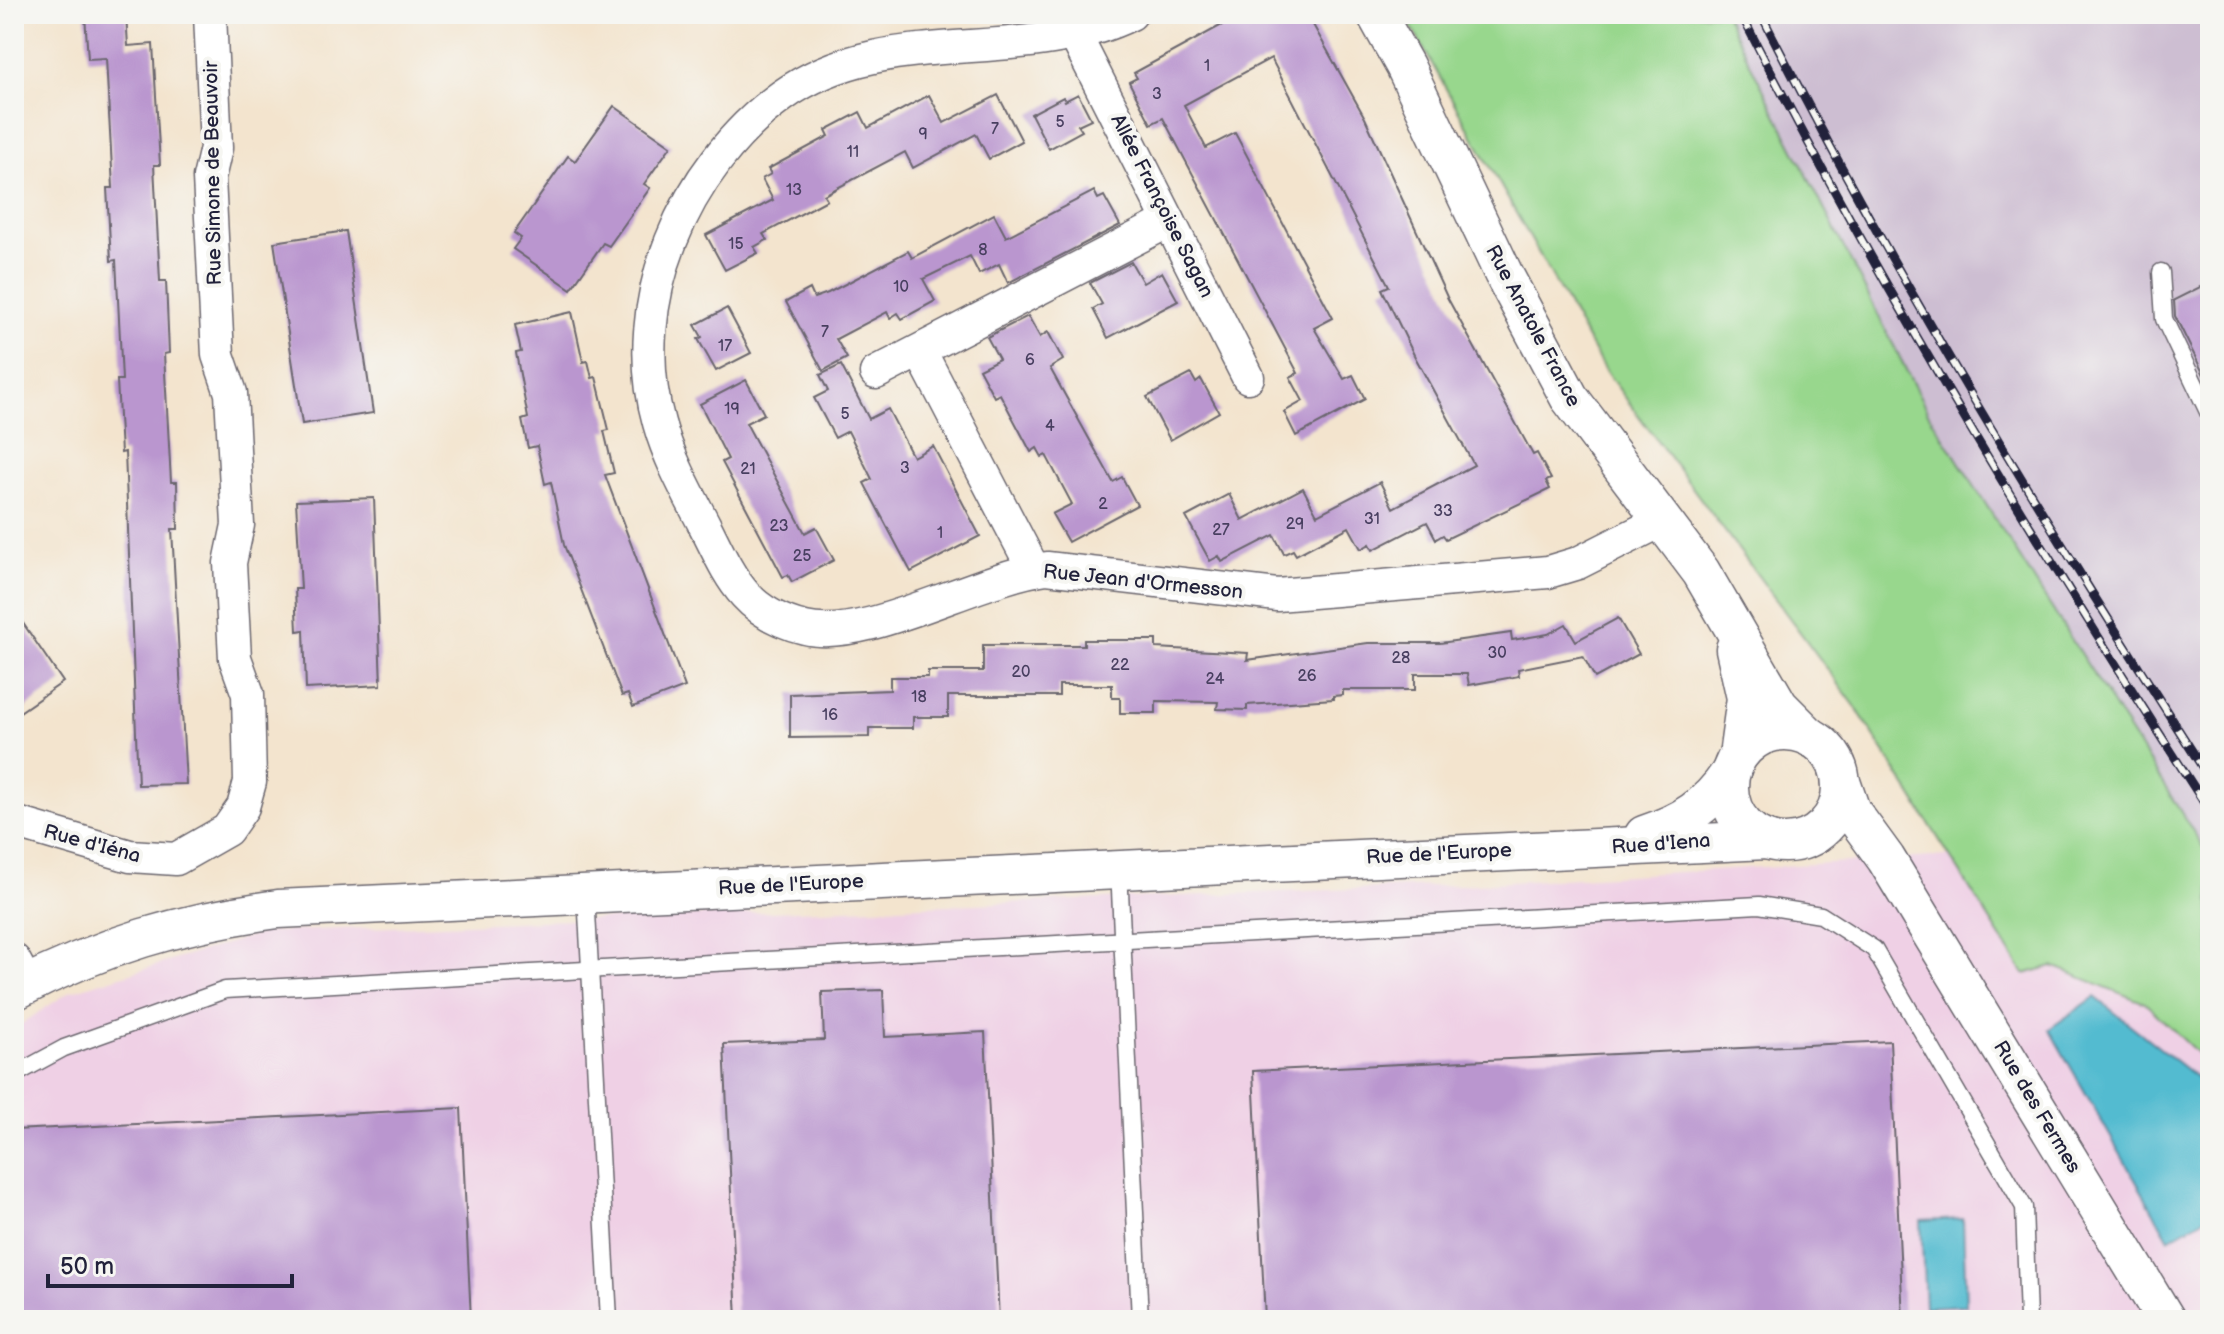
<svg xmlns="http://www.w3.org/2000/svg" width="2224" height="1334" font-family="'Balsamiq Sans',sans-serif">
<style>
.built{fill:#efd0e5}
.industrial{fill:#cdbed2}
.green{fill:#98d78d;stroke:#5d7c64;stroke-width:2}
.water{fill:#52bbd0;stroke:#3a6e86;stroke-width:2}
.building{fill:#ba96cf}
.lines{fill:none;stroke-linecap:round;stroke-linejoin:round}
.service-casing{stroke:#6b666e;stroke-width:19}
.minor-casing{stroke:#6b666e;stroke-width:35}
.tertiary-casing{stroke:#6b666e;stroke-width:41}
.service{stroke:#fff;stroke-width:16}
.minor{stroke:#fff;stroke-width:32}
.tertiary{stroke:#fff;stroke-width:38}
.rail-casing{stroke:#22223b;stroke-width:9}
.rail{stroke:#f6f6f2;stroke-width:6;stroke-dasharray:18;stroke-linecap:butt}
.labels{text-anchor:middle;dominant-baseline:central;stroke-width:8;stroke-linejoin:round;paint-order:stroke}
.number-label{font-size:16px;fill:#483f60}
.street-label{font-size:20px;fill:#22223b;stroke:#f6f6f2}
</style>
<rect width="100%" height="100%" fill="#f6f6f2"/>
<filter id="ink" filterUnits="userSpaceOnUse"><feTurbulence type="fractalNoise" baseFrequency=".0125" numOctaves="2"/><feDisplacementMap in="SourceGraphic" scale="16" xChannelSelector="R" yChannelSelector="G"/><feConvolveMatrix kernelMatrix="1 2 1 2 8 2 1 2 1" color-interpolation-filters="sRGB"/></filter>
<filter id="wash" filterUnits="userSpaceOnUse"><feTurbulence type="fractalNoise" baseFrequency=".006" numOctaves="4" result="noise"/><feDisplacementMap in="SourceGraphic" scale="32" xChannelSelector="R" yChannelSelector="G"/><feGaussianBlur stdDeviation="1.8" result="paint"/><feColorMatrix in="noise" values="0 0 0 0 0 0 0 0 0 0 0 0 0 0 0 0 0 1.4 0 .05"/><feComposite in="paint" operator="in"/></filter>
<g filter="url(#wash)">
<rect width="100%" height="100%" fill="#f3e4ce"/>
<polygon class="built" points="1949,856 2024,974 2053,966 2145,1003 2210,1065 2210,1320 14,1320 14,1029 69,992 265,932 1461,885"/>
<polygon class="industrial" points="1404,14 2210,14 2210,1065 2145,1003 2053,966 2024,974 1855,706 1604,369"/>
<polygon class="green" points="1404,14 1725,14 1928,413 2210,858 2210,1065 2145,1003 2053,966 2024,974 1855,706 1604,369"/>
<g class="water">
<polygon points="2095,997 2210,1088 2210,1215 2169,1239 2049,1029"/>
<polygon points="1963,1219 1966,1305 1925,1307 1921,1221"/>
</g>
<g id="blocks">
<g class="building">
<polygon points="126,14 128,46 153,44 160,165 154,165 160,281 166,281 169,353 164,354 171,482 177,482 178,529 172,529 186,784 138,785 125,452 121,453 117,380 122,380 119,319 116,260 111,261 107,188 113,188 106,58 88,59 85,15"/>
<polygon points="1242,14 1307,14 1365,118 1447,297 1533,455 1537,453 1551,479 1546,481 1550,489 1446,539 1443,535 1436,539 1427,522 1373,550 1370,544 1361,549 1349,527 1296,555 1293,550 1284,554 1274,535 1222,562 1219,556 1210,561 1186,517 1229,494 1242,520 1303,488 1317,515 1380,482 1393,508 1474,465 1415,357 1382,289 1389,286 1271,58 1184,105 1206,148 1235,133 1333,318 1314,328 1344,379 1353,375 1365,399 1296,436 1284,412 1303,401 1290,377 1298,373 1163,118 1151,124 1129,82 1137,78 1134,73"/>
<polygon points="1078,94 1091,119 1078,125 1082,131 1049,149 1031,114 1063,97 1065,101"/>
<polygon points="929,95 944,123 998,95 1022,141 989,159 976,134 913,168 905,152 824,195 827,200 763,234 767,240 754,247 758,253 725,270 706,235 773,200 762,179 771,174 768,169 829,136 826,130 860,112 868,128"/>
<polygon points="614,106 671,146 644,184 650,188 609,246 603,243 571,289 513,249 521,238 514,233 568,156 575,161"/>
<polygon points="1094,191 1098,199 1104,196 1120,225 1008,283 999,264 979,274 970,256 923,279 935,301 902,319 898,313 890,318 887,312 836,339 847,358 823,371 786,302 810,289 814,298 828,293 908,251 912,258 994,214 1006,237"/>
<polygon points="346,231 373,413 302,424 274,242"/>
<polygon points="1131,262 1143,283 1162,272 1178,301 1108,338 1093,309 1102,304 1090,283"/>
<polygon points="2210,282 2210,387 2175,316 2174,300"/>
<polygon points="727,308 751,353 716,371 698,339 702,337 695,325"/>
<polygon points="572,312 583,362 588,361 592,378 596,377 609,430 604,431 614,473 605,475 685,687 633,707 628,694 622,696 564,545 551,482 545,484 537,446 528,448 522,420 528,418 516,353 521,352 515,325"/>
<polygon points="1028,316 1040,337 1048,332 1063,360 1050,368 1113,482 1122,477 1137,505 1068,542 1052,514 1072,504 1046,455 1042,457 1037,448 1031,452 1000,394 994,397 979,369 999,359 987,337"/>
<polygon points="841,365 869,419 888,409 913,457 933,446 980,536 911,572 864,483 872,479 848,431 835,438 814,398 828,391 820,375"/>
<polygon points="1191,374 1196,383 1201,379 1219,412 1170,440 1147,397"/>
<polygon points="746,380 764,414 746,423 805,533 816,527 834,560 792,582 788,575 783,577 722,462 728,459 700,404"/>
<polygon points="374,498 381,685 306,689 304,630 297,631 295,589 301,589 296,501"/>
<polygon points="14,610 63,682 14,716"/>
<polygon points="1618,618 1639,654 1595,678 1583,656 1518,669 1519,676 1469,685 1467,674 1415,674 1415,690 1343,690 1343,695 1333,696 1333,699 1247,705 1247,710 1217,709 1218,702 1156,701 1156,713 1120,713 1120,698 1112,698 1112,685 1059,685 1059,696 948,696 948,717 913,717 913,728 869,728 869,737 790,738 790,694 890,690 890,677 928,677 928,671 983,671 983,645 1084,645 1084,640 1156,640 1156,648 1248,653 1247,660 1368,643 1440,643 1511,633 1512,640 1548,634 1566,624 1576,641"/>
<polygon points="883,990 885,1037 985,1032 999,1320 737,1320 724,1044 824,1040 822,992"/>
<polygon points="1890,1041 1903,1320 1265,1320 1253,1071"/>
<polygon points="461,1108 471,1320 14,1320 14,1130"/>
</g>
</g>
</g>
<g filter="url(#ink)">
<use href="#blocks" fill-opacity="0" stroke="#6b666e" stroke-width="2"/>
<g class="lines">
<g class="service-casing">
<g id="service">
<polyline points="2161,272 2164,319 2210,416"/>
<polyline points="1119,869 1140,1320"/>
<polyline points="586,894 609,1320"/>
<polyline points="14,1075 64,1048 225,990 1759,905 1821,915 1874,949 2024,1207 2028,1320"/>
</g>
</g>
<g class="minor-casing">
<g id="minor">
<path d="M1131 14C1020 69 886 20 782 96 684 167 625 303 659 423 669 459 688 493 705 526 731 578 744 613 805 628 867 643 977 577 1047 568L1277 595 1548 572 1578 563 1661 521"/>
<polyline points="1075,35 1248,377"/>
<polyline points="920,351 1034,570"/>
<polyline points="876,373 1169,221"/>
<polyline points="14,822 130,856 176,859 227,830 243,807 250,782 248,694 235,658 230,563 238,525 231,393 218,355 209,178 216,148 210,14"/>
<polyline points="14,960 27,984"/>
</g>
</g>
<g class="tertiary-casing">
<g id="tertiary">
<polyline points="1376,14 1405,66 1503,273 1569,397 1701,572 1779,706 1811,738"/>
<polyline points="1735,649 1746,698 1738,756"/>
<circle cx="1785" cy="787" r="56"/>
<polyline points="1841,782 1851,811 1886,859 2166,1320"/>
<path d="M1644 835C1683 822 1707 807 1730 773"/>
<path d="M14 991C101 946 182 922 278 909L1767 840"/>
</g>
</g>
<use href="#service" class="service"/>
<use href="#minor" class="minor"/>
<use href="#tertiary" class="tertiary"/>
<g class="rail-casing">
<g id="rail">
<path d="M1741 14C1881 290 2042 552 2210 812"/>
<path d="M1761 14C1895 279 2050 530 2210 779"/>
</g>
</g>
<use href="#rail" class="rail"/>
</g>
</g>
<g class="labels">
<g class="number-label">
<text x="1207" y="66">1</text>
<text x="1157" y="94">3</text>
<text x="1060" y="122">5</text>
<text x="995" y="129">7</text>
<text x="923" y="134">9</text>
<text x="853" y="152">11</text>
<text x="794" y="190">13</text>
<text x="736" y="244">15</text>
<text x="983" y="250">8</text>
<text x="901" y="287">10</text>
<text x="825" y="332">7</text>
<text x="725" y="346">17</text>
<text x="1030" y="360">6</text>
<text x="732" y="409">19</text>
<text x="845" y="414">5</text>
<text x="1050" y="426">4</text>
<text x="905" y="468">3</text>
<text x="748" y="469">21</text>
<text x="1103" y="504">2</text>
<text x="1443" y="511">33</text>
<text x="1372" y="519">31</text>
<text x="1295" y="524">29</text>
<text x="779" y="526">23</text>
<text x="1221" y="530">27</text>
<text x="940" y="533">1</text>
<text x="802" y="556">25</text>
<text x="1497" y="653">30</text>
<text x="1401" y="658">28</text>
<text x="1120" y="665">22</text>
<text x="1021" y="672">20</text>
<text x="1307" y="676">26</text>
<text x="1215" y="679">24</text>
<text x="919" y="697">18</text>
<text x="830" y="715">16</text>
</g>
<g class="street-label">
<text transform="translate(213 173) rotate(-91)">Rue Simone de Beauvoir</text>
<text transform="translate(1162 206) rotate(63)">Allée Françoise Sagan</text>
<text transform="translate(1533 326) rotate(62)">Rue Anatole France</text>
<text transform="translate(1143 582) rotate(6)">Rue Jean d'Ormesson</text>
<text transform="translate(92 844) rotate(15)">Rue d'Iéna</text>
<text transform="translate(1661 844) rotate(-4)">Rue d'Iena</text>
<text transform="translate(1439 854) rotate(-3)">Rue de l'Europe</text>
<text transform="translate(791 885) rotate(-3)">Rue de l'Europe</text>
<text transform="translate(2037 1107) rotate(59)">Rue des Fermes</text>
</g>
</g>
<rect width="2224" height="1334" fill="none" stroke="#f6f6f2" stroke-width="48"/>
<path d="M48 1274v12h244v-12" fill="none" stroke="#22223b" stroke-width="4"/>
<text x="60" y="1274" font-size="24" fill="#22223b" stroke="#f6f6f2" stroke-width="6" paint-order="stroke">50 m</text>
</svg>
